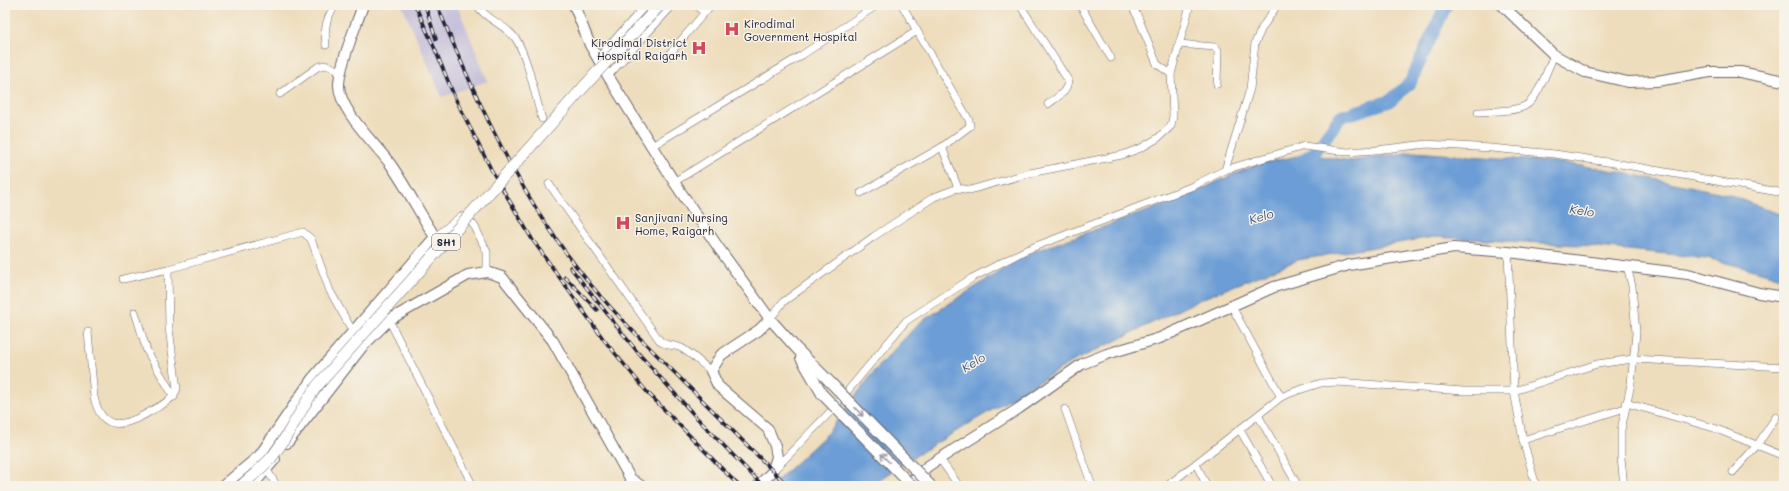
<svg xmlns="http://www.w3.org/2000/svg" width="1789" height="491" font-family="Mali,sans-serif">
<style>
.railway{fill:#c6c0da}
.water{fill:#6c9dd6;stroke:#476088}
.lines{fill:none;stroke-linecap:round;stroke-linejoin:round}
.river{stroke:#6c9dd6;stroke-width:13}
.street-casing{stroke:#696368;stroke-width:8}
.secondary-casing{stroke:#696368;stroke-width:12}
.street{stroke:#fff;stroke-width:7}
.secondary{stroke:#fff;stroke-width:10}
.rail-casing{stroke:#22223b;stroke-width:3.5}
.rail{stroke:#f7f3e8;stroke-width:2;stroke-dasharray:6;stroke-linecap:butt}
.secondary-bridge-casing{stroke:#696368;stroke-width:12;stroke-linecap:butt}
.primary-bridge-casing{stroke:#696368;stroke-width:12;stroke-linecap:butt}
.secondary-bridge{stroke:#fff;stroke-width:10}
.primary-bridge{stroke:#fff;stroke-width:11}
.oneway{stroke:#9c9ca7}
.labels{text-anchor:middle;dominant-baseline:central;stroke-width:3;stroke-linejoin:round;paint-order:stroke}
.shield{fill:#f7f3e8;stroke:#62616f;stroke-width:1}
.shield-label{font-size:10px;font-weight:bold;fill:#22223b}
.poi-label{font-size:11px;fill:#22223b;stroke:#f7f3e8;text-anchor:start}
.water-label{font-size:12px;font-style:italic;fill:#405379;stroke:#f7f3e8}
</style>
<rect width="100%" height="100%" fill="#f7f3e8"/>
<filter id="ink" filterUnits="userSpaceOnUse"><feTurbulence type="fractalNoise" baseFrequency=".025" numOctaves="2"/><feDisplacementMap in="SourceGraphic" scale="8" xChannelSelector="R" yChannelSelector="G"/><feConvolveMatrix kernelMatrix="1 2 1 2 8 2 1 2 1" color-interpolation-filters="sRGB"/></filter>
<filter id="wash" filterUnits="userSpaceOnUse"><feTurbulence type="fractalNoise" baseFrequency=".012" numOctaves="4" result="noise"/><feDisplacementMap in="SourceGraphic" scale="16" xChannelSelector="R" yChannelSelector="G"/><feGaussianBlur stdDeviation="0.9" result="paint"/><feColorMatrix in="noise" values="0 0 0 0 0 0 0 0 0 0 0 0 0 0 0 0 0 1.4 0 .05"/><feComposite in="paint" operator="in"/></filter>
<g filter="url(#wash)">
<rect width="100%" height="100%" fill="#eeddbc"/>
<polygon class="railway" points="402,5 457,5 488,81 442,97"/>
<polygon class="water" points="1413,152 1555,162 1604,169 1728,194 1784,216 1784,278 1707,258 1578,245 1433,237 1298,260 1201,299 1072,362 920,453 869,486 771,486 825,436 876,369 919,323 1027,254 1176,201 1230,176 1259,164 1307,154 1351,161"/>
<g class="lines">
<polyline class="river" points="1297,164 1315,152 1340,117 1390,101 1410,83 1446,5"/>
</g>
</g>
<g filter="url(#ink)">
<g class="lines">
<g class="street-casing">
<g id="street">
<path d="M477 5C486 20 505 24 516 39 528 58 535 96 542 119"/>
<polyline points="696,5 704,12"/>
<path d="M1020 5 1068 80C1067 93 1057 97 1048 104"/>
<polyline points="1080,5 1111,58"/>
<polyline points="1131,5 1138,17 1157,64 1171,74"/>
<polyline points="1179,44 1215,47 1218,50 1217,84"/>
<path d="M326 45C324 29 326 17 336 5"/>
<polyline points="667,57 711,5"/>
<polyline points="598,58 646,5"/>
<polyline points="608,76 673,5"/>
<polyline points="280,94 319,66 327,65 341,72"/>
<path d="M1478 112C1493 111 1512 112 1525 106 1538 99 1548 68 1554 55"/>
<polyline points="652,146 802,55 877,5"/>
<polyline points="942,147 958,188"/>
<polyline points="1225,170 1250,89 1255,43 1262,28 1277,5"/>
<polyline points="674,182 917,31"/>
<path d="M549 184 660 341C667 347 676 344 683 349 693 355 702 364 711 371"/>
<polyline points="861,193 942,147 970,126 969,120 902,5"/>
<polyline points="435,237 461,216 467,217 475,227 487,252 487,272"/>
<polyline points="1508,252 1514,391 1523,440 1536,486"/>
<polyline points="123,279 168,269 303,232 311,239 330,291 353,332"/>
<polyline points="1232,307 1281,397"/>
<polyline points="135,312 147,351 174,397"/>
<polyline points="770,319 783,302 873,237 934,197 958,188 970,190 1030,173 1122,155 1141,148 1158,138 1171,126 1173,116 1171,74 1190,5"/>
<polyline points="389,320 473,486"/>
<path d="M88 332 94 397C102 434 126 426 151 411 161 405 172 401 177 389L169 328 168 269"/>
<polyline points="1626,403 1714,428 1784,456"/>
<polyline points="1065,409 1092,486"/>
<polyline points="1258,415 1298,486"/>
<polyline points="1240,430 1272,486"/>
<polyline points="1523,440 1625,408"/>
<polyline points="940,459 959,486"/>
<polyline points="1196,464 1207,486"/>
<polyline points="267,470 277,486"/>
<polyline points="773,471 830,412 906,321 972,278 1026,250 1193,186 1225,170 1304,146 1347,152 1376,150 1427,144 1491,148 1555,154 1620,164 1784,193"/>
<polyline points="1733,472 1758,444 1776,417"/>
<polyline points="1167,486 1281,397 1296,391 1321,383 1337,382 1463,391 1514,391 1597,364 1633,359 1784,367"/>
<polyline points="1624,486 1621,458 1621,430 1631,384 1636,333 1632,286 1627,266"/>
<polyline points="1783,486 1784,485"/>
</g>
</g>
<g class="secondary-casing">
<g id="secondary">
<polyline points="574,5 590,45 608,76 674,182 718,247 770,319 796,348 832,384"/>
<polyline points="1502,5 1554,55 1585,72 1628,82 1657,81 1710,72 1740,72 1784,81"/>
<polyline points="801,358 822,394"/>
<polyline points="287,443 362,347 389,320 468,275 487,272 502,277 553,341 630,478 641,486"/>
<path d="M223 486 260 455 312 379 435 237C420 214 407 188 391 165 376 144 338 110 339 84 340 63 356 26 363 5"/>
<polyline points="252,486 275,459"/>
<polyline points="758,486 772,472 777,457 775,446 768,429 718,386 711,371 721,355 759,330 770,319"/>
<polyline points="906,486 928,466 1018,409 1082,364 1107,354 1160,338 1274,287 1349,265 1454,248 1508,252 1688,274 1759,293 1784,297"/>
</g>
</g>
<use href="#street" class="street"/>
<use href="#secondary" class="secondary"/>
<g class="rail-casing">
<g id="rail">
<polyline points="415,5 434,47 455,98 492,171 532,239 604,340 647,392 739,486"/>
<polyline points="425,5 436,39"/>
<path d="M437 5C478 104 522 202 591 285 619 319 652 350 683 381 718 416 753 451 788 486"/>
<polyline points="570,267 639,354 696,417 763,486"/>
<polyline points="565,277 597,310"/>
</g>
</g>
<use href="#rail" class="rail"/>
<g class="secondary-bridge-casing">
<g id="secondary-bridge">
<polyline points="832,384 931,486"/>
<polyline points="822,394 912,486"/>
</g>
</g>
<g class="primary-bridge-casing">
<path id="primary-bridge" d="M241 486C251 477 262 468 271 458 289 436 300 409 317 386L598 71 660 5"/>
</g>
<use href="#secondary-bridge" class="secondary-bridge"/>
<use href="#primary-bridge" class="primary-bridge"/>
</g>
<defs><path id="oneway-shaft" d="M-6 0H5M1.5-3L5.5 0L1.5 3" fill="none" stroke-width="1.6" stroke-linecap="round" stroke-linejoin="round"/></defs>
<g class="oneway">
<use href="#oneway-shaft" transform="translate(859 412) rotate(46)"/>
<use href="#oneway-shaft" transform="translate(885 458) rotate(-135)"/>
</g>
</g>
<defs>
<g id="hospital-bare" transform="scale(1.2)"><path d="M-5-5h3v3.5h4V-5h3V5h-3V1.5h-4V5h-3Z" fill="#d1495b" stroke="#f7f3e8" stroke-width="2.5" paint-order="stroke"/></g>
</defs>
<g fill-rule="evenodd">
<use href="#hospital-bare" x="732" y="29"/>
<use href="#hospital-bare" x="699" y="48"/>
<use href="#hospital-bare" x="623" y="223"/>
</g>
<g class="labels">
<rect class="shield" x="432" y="234" width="28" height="16" rx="3"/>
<g class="shield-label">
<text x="446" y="242">SH1</text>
</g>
<g class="poi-label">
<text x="744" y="23">Kirodimal<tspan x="744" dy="13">Government Hospital</tspan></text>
<text x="687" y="42" text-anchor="end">Kirodimal District<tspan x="687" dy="13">Hospital Raigarh</tspan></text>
<text x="635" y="217">Sanjivani Nursing<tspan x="635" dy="13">Home, Raigarh</tspan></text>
</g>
<g class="water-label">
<text transform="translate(1582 210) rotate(9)">Kelo</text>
<text transform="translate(1261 216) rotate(-16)">Kelo</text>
<text transform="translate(973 362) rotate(-32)">Kelo</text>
</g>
</g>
<rect width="1789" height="491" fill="none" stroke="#f7f3e8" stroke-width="20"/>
</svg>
